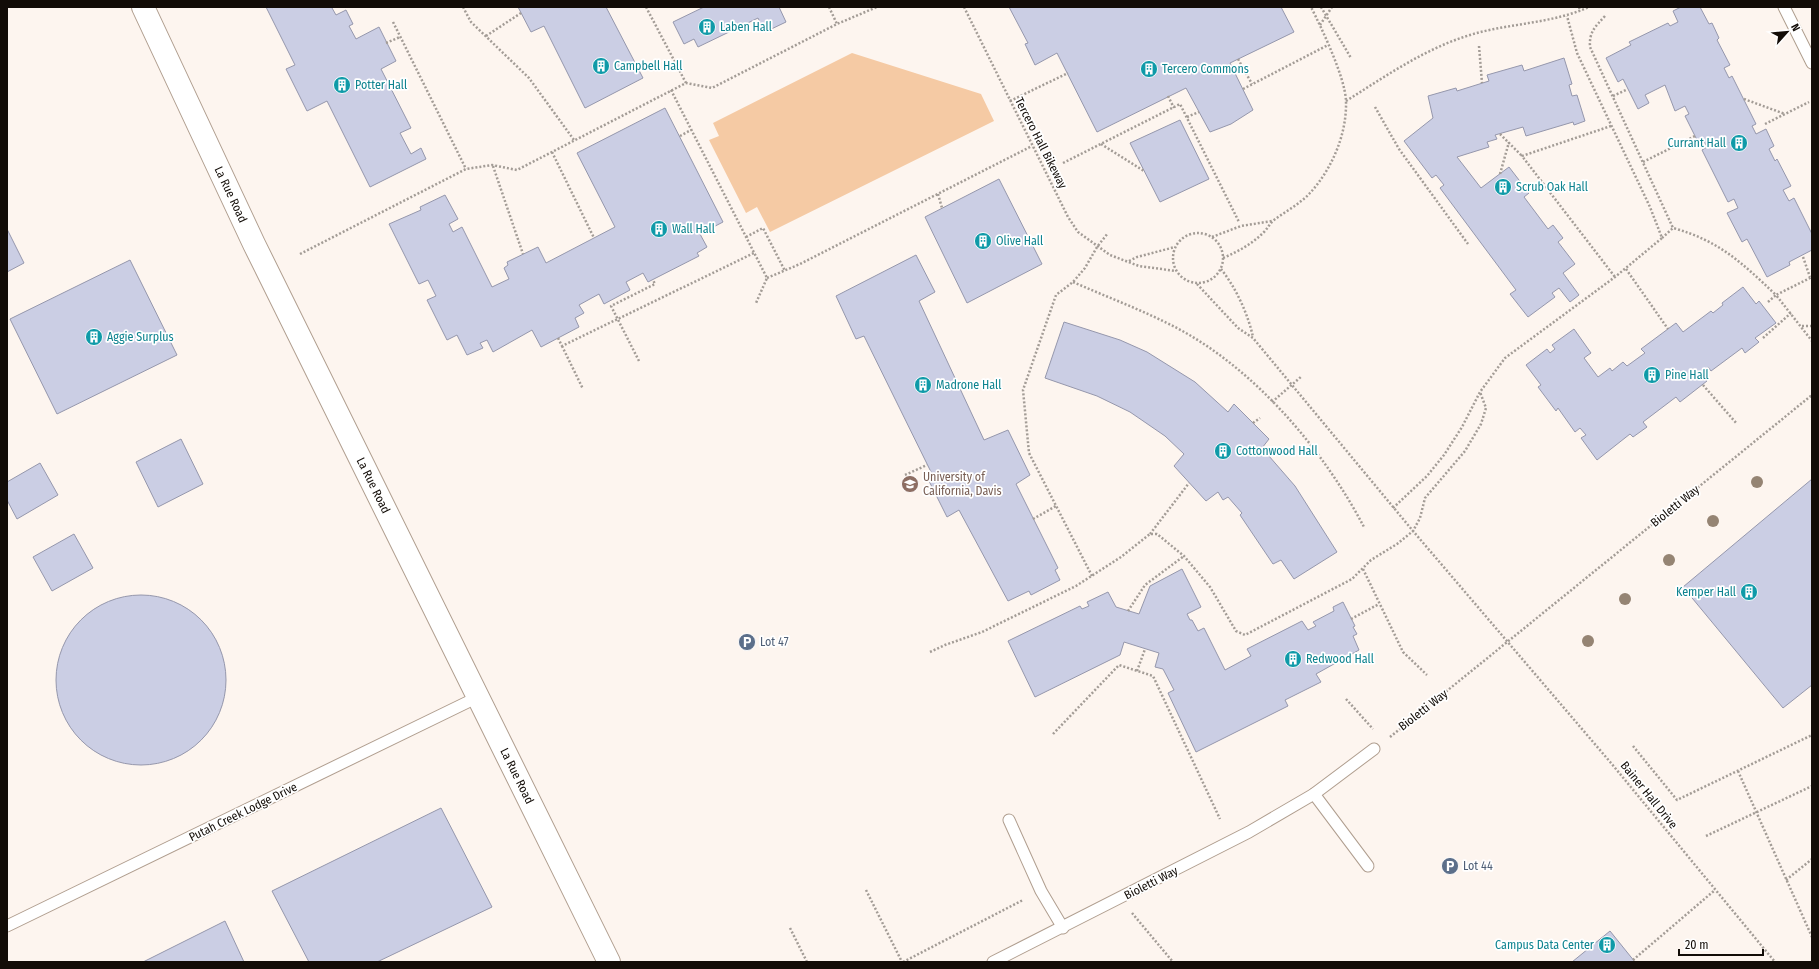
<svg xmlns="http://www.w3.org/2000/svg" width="1819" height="969" font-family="'Fira Sans Condensed',sans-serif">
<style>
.green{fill:#f5caa4}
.building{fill:#cbcee4;stroke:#9597ac}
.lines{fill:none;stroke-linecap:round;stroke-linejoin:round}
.lane-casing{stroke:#b09e8f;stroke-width:13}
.secondary-casing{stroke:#b09e8f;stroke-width:24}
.path{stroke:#a39c96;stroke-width:2.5;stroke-dasharray:2 2;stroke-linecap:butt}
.lane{stroke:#fff;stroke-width:11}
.secondary{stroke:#fff;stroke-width:22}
.tree{fill:#958473}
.labels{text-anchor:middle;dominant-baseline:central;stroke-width:3.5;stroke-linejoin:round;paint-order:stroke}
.culture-label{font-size:12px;fill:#0d838f;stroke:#fff;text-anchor:start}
.street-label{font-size:12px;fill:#120c07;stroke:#fff}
.education-label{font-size:12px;fill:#785e54;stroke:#fff;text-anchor:start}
.service-label{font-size:12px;fill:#4e5e75;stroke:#fff;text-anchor:start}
</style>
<rect width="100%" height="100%" fill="#fdf5ef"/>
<polygon class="green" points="852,53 981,94 994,121 770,232 757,207 746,213 709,140 719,136 713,123"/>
<g class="building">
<polygon points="266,7 333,7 332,8 336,15 346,10 353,24 349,26 356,39 379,27 396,61 381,69 411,128 400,133 411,154 421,148 426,159 370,187 327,101 307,111 286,69 295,65"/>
<polygon points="518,7 606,7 643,78 585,108 544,26 531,32"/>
<polygon points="704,7 779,7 786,22 765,32 758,18 698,47 694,39 684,44 673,22"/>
<polygon points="1009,7 1281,7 1294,32 1230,63 1253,110 1231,124 1210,132 1186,88 1097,132 1057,53 1035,65 1025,44 1028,43"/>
<polygon points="1681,7 1700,7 1709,24 1712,23 1719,38 1717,40 1730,65 1724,68 1729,78 1732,76 1756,124 1752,126 1756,134 1766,129 1774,146 1769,149 1775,161 1777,159 1791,186 1783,190 1789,201 1794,198 1812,234 1812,250 1789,262 1790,265 1767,277 1747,239 1742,242 1727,213 1738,208 1734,199 1728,202 1702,150 1707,147 1703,139 1698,142 1685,116 1689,114 1685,106 1675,111 1665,85 1645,95 1649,103 1638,109 1623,79 1618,82 1606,58 1631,45 1629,42 1668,23 1670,26 1678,22 1673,11"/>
<polygon points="1564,58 1572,84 1569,85 1572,96 1577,95 1585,121 1574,125 1573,122 1526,136 1523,127 1495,135 1497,139 1487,142 1489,147 1457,157 1481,188 1509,167 1529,193 1524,197 1548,229 1553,225 1563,238 1558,242 1575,264 1563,273 1579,295 1570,302 1559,288 1552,293 1555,297 1528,317 1510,294 1516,290 1440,188 1444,185 1436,175 1432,178 1404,141 1433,118 1428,96 1456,88 1457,91 1489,81 1487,75 1522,65 1524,71"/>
<polygon points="665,108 723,222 700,234 707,247 697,253 699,256 648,282 643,273 626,282 630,290 604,304 599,294 579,305 584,313 575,318 579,327 541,347 532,330 493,352 487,340 480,343 483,348 467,355 457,335 447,340 427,300 436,296 428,280 419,284 389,224 421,210 420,207 445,195 458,219 449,224 453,232 462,227 492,287 509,279 504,268 508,265 507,262 538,247 546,263 615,227 577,153"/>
<polygon points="1180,120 1209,179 1160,202 1130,143"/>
<polygon points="999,179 1042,264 967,303 925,217"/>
<polygon points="7,229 24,263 7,272"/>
<polygon points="916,255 935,292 919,301 984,440 1008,430 1030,475 1016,484 1058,568 1055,570 1060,580 1031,595 1029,591 1008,601 959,510 947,517 927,477 932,474 864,336 856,339 836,296"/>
<polygon points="130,260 177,355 57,414 10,319"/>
<polygon points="1743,287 1756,304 1759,301 1776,323 1755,338 1759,342 1745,353 1742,348 1711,371 1708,367 1701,373 1707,381 1680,402 1676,397 1643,422 1647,427 1633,437 1630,434 1597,460 1581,438 1586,435 1580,428 1575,432 1558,408 1556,411 1538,387 1541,385 1526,365 1547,349 1550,353 1555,349 1552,345 1574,329 1591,353 1584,358 1598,377 1610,368 1612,371 1623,362 1627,366 1645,353 1641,349 1676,323 1683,332 1711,311 1713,313 1723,305 1722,303"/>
<polygon points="1064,322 1120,340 1147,352 1195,382 1228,412 1234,404 1269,439 1262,448 1295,486 1337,552 1294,579 1281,560 1273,564 1240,515 1242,513 1228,497 1223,500 1218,492 1206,501 1174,466 1184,454 1165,436 1130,412 1097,396 1045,378"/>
<polygon points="181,439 203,484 158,507 136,462"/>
<polygon points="40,463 58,495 17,519 7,500 7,482"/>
<polygon points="1812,479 1812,685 1783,708 1683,587"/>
<polygon points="74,534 93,568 52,591 33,557"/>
<polygon points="1182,569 1201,607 1187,614 1190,620 1192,620 1198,631 1204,628 1225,670 1251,656 1247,649 1302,621 1308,630 1316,626 1313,622 1334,611 1333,607 1343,602 1355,626 1353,627 1357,634 1353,636 1359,650 1316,674 1321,682 1285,700 1288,706 1196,752 1168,693 1174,690 1163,669 1155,667 1159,653 1124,642 1120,655 1035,697 1008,641 1080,606 1082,609 1089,606 1087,602 1108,592 1116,607 1139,614 1150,586"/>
<circle cx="141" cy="680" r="85"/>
<polygon points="441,808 492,907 377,962 309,962 272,891"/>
<polygon points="225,921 244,962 143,962"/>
<polygon points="1610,931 1635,962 1572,962"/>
</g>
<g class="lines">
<g class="lane-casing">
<g id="lane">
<polyline points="1784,7 1812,63"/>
<polyline points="1314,794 1368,866"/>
<polyline points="1009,820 1041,891 1063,928"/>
<polyline points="7,926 478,697"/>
<polyline points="993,962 1249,832 1314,794 1374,749"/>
</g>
</g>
<g class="secondary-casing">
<g id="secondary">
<path id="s1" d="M143 7 254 244 609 962"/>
</g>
</g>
<g class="path">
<polyline points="463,7 471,22 529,78 574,140"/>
<polyline points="646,7 686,83"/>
<polyline points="829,7 837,24"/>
<polyline points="964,7 1068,217 1078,232 1110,255 1139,266 1176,271"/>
<polyline points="1321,7 1351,58"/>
<polyline points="1579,7 1580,11"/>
<path d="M1605 16C1595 27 1589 32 1590 47L1673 228C1720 241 1742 263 1776 295L1812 277"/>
<polyline points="393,22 466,169"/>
<polyline points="1320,25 1332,7"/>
<polyline points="486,36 521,13"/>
<polyline points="386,43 400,37"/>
<polyline points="1479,46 1482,83"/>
<polyline points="1238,59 1252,84"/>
<polyline points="1243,89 1328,45"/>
<polyline points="671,90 767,278 756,303"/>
<polyline points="1168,96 1174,108"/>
<polyline points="1613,96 1626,90"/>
<polyline points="1744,99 1785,114"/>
<polyline points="1010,101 1068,73"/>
<path d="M1346 101C1386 76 1424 49 1470 35 1509 23 1551 24 1589 7"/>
<polyline points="1375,107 1399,149 1468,244"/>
<polyline points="1187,117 1199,112"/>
<polyline points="1765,124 1809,102"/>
<polyline points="1611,126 1522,156 1615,277"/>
<polyline points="1500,134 1522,156"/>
<polyline points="680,136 691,130"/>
<polyline points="1101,144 1144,171"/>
<polyline points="552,152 594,238"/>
<polyline points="1643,162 1695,136"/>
<polyline points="1063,163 1180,104 1239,222"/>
<polyline points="493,166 523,254"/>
<polyline points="1500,174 1509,142"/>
<polyline points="938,194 942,208"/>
<circle cx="1198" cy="258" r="25"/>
<polyline points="746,237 763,228 785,271"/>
<polyline points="1212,237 1241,226 1272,221"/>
<polyline points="1662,238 1673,228"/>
<polyline points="300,254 466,169 492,165 517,170 686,83 712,88 837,24 877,7"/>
<polyline points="1803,257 1810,277"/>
<path d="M1223 258C1239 251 1252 244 1264 232 1268 228 1270 223 1274 220 1286 211 1300 204 1310 193 1332 169 1347 134 1346 101 1345 77 1322 29 1311 7"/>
<polyline points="1129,261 1137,257 1175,247"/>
<path d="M1221 269C1236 288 1248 314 1253 337"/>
<polyline points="1626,269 1668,329"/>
<polyline points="767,278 800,264 1032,146"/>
<path d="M1073 282C1107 297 1142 310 1175 327 1254 368 1323 449 1364 527"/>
<polyline points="1197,284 1238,328 1253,338 1413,531 1611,763 1775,962"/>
<polyline points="1768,302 1776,295 1812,341"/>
<polyline points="1802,326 1812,326"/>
<polyline points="558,338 562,346 754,253"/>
<polyline points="1763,338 1791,313"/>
<polyline points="562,346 583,389"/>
<polyline points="639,361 611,306 655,284 653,280"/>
<polyline points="1703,385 1737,424"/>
<polyline points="1272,402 1302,376"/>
<polyline points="1253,423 1260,418"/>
<polyline points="905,475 927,465"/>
<polyline points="1393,508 1427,476 1444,455 1462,427 1480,392 1505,358 1615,277 1662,238 1650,207 1577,53 1567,16"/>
<polyline points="1033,519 1056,506"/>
<polyline points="1150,534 1189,483"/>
<polyline points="1363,569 1403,652 1427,675"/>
<polyline points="1092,576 1029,453 1023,390 1056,295 1073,282 1085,268 1097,247 1108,233"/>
<polyline points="1128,611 1145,585 1184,556"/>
<polyline points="1351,619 1379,604"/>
<polyline points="930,652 945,645 982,632 1076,586 1121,557 1150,534 1157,534 1184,556 1210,587 1236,631 1245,635 1352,579 1371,560 1397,544 1413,531 1420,518 1425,498 1465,451 1481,424 1486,408 1480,392"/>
<polyline points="1137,671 1145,649"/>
<polyline points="1346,699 1373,729"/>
<polyline points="1053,734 1119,665 1153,676 1220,819"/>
<polyline points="1390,737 1812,395"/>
<polyline points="1633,746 1677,800 1812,735"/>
<polyline points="1738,771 1812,937"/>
<polyline points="1706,836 1812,786"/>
<polyline points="1786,880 1812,859"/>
<polyline points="866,890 902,962"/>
<polyline points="1132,913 1173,962"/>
<polyline points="790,928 807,962"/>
<polyline points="1633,960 1715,890"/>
<polyline points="724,962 724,961"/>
<polyline points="903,962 1023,900"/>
</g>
<use href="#lane" class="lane"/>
<use href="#secondary" class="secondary"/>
</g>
<g class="tree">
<circle cx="1757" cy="482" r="6"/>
<circle cx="1713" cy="521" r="6"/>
<circle cx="1669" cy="560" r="6"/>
<circle cx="1625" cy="599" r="6"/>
<circle cx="1588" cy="641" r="6"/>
</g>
<defs>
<g id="building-disc" transform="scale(0.9)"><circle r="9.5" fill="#0f9aa8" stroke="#fff"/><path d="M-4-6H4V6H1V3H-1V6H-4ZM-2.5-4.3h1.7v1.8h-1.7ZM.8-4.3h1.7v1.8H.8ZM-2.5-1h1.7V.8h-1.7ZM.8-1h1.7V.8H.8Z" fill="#fff"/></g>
<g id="university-disc" transform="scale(0.9)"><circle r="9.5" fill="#8d6e63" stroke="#fff"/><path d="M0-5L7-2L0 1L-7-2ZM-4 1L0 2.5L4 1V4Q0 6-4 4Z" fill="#fff"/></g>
<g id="parking-disc" transform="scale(0.9)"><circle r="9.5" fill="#5c6f8a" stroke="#fff"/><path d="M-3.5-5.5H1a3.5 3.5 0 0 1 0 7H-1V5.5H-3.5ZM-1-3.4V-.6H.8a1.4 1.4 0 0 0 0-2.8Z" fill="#fff"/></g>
</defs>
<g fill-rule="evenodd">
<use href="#building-disc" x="707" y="27"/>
<use href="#building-disc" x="601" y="66"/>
<use href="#building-disc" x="1149" y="69"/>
<use href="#building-disc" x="342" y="85"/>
<use href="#building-disc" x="1739" y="143"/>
<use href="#building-disc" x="1503" y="187"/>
<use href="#building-disc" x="659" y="229"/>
<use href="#building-disc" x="983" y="241"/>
<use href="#building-disc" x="94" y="337"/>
<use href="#building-disc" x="1652" y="375"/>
<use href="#building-disc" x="923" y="385"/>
<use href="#building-disc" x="1223" y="451"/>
<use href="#university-disc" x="910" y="484"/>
<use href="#building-disc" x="1749" y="592"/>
<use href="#parking-disc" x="747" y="642"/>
<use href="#building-disc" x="1293" y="659"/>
<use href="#parking-disc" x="1450" y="866"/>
<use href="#building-disc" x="1607" y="945"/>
</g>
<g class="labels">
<g class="culture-label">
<text x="720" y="27">Laben Hall</text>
<text x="614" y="66">Campbell Hall</text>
<text x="1162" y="69">Tercero Commons</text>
<text x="355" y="85">Potter Hall</text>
<text x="1726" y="143" text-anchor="end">Currant Hall</text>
<text x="1516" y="187">Scrub Oak Hall</text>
<text x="672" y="229">Wall Hall</text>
<text x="996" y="241">Olive Hall</text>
<text x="107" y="337">Aggie Surplus</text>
<text x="1665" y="375">Pine Hall</text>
<text x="936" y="385">Madrone Hall</text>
<text x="1236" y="451">Cottonwood Hall</text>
<text x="1736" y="592" text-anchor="end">Kemper Hall</text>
<text x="1306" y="659">Redwood Hall</text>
<text x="1594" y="945" text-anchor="end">Campus Data Center</text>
</g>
<g class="street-label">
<text transform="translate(1041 143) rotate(63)">Tercero Hall Bikeway</text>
<text stroke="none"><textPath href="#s1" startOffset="207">La Rue Road</textPath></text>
<text stroke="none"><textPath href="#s1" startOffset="531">La Rue Road</textPath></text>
<text transform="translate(1675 506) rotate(-39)">Bioletti Way</text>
<text transform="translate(1423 710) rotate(-38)">Bioletti Way</text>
<text stroke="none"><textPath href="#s1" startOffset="855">La Rue Road</textPath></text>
<text transform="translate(1649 795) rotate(51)">Bainer Hall Drive</text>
<text transform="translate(243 812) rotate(-26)">Putah Creek Lodge Drive</text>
<text transform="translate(1151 883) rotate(-27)">Bioletti Way</text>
</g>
<g class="education-label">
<text x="923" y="477">University of<tspan x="923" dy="14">California, Davis</tspan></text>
</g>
<g class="service-label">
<text x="760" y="642">Lot 47</text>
<text x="1463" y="866">Lot 44</text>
</g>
</g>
<rect width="1819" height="969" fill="none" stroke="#120c07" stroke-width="16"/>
<g transform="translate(1787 32) rotate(63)" stroke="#ffffff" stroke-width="3" paint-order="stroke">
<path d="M0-3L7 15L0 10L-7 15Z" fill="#120c07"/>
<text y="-6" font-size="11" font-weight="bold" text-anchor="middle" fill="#120c07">N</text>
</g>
<path d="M1679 949v6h84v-6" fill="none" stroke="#120c07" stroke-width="2"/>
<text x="1685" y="949" font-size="12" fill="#120c07" stroke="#ffffff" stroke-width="3" paint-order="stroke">20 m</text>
</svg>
